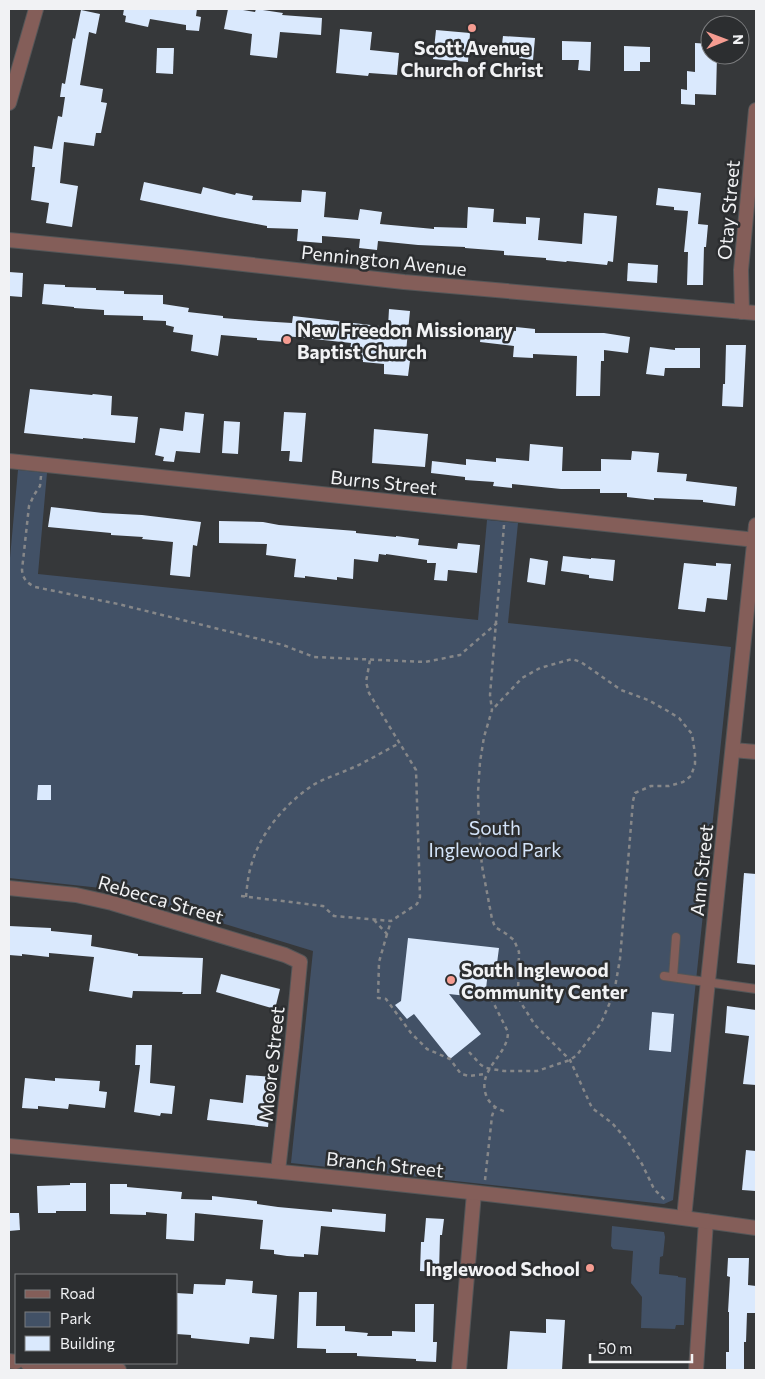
<svg xmlns="http://www.w3.org/2000/svg" width="765" height="1379" font-family="Commissioner,sans-serif">
<style>
.green{fill:#425166}
.building{fill:#dae9fd}
.lines{fill:none;stroke-linecap:round;stroke-linejoin:round}
.service-casing{stroke:#545658;stroke-width:10}
.minor-casing{stroke:#545658;stroke-width:16}
.tertiary-casing{stroke:#545658;stroke-width:16}
.path{stroke:#868789;stroke-width:2.5;stroke-dasharray:4 4;stroke-linecap:butt}
.service{stroke:#845e59;stroke-width:8}
.minor{stroke:#845e59;stroke-width:14}
.tertiary{stroke:#845e59;stroke-width:14}
.poi-dot{fill:#f59c91;stroke:#2c2e30;stroke-width:2}
.labels{text-anchor:middle;dominant-baseline:central;stroke-width:5;stroke-linejoin:round;paint-order:stroke}
.poi-label{font-size:19px;font-weight:bold;fill:#f1f2f4;stroke:#2c2e30;text-anchor:start}
.street-label{font-size:19px;fill:#f1f2f4;stroke:#2c2e30}
.park-label{font-size:19px;fill:#d4e4f9;stroke:#2c2e30}
</style>
<rect width="100%" height="100%" fill="#36383a"/>
<g class="green">
<polygon points="18,470 47,473 38,574 478,620 487,520 518,523 508,623 731,647 673,1200 664,1204 291,1163 313,951 110,889 9,878 9,569"/>
<polygon points="612,1226 664,1232 665,1237 663,1256 660,1257 659,1274 678,1276 678,1277 686,1278 684,1325 676,1325 675,1329 641,1328 642,1297 631,1283 633,1251 613,1249 611,1246"/>
</g>
<g class="building">
<polygon points="124,9 197,9 196,16 201,17 199,31 186,30 186,25 150,19 148,27 125,22 126,16 123,15"/>
<polygon points="228,9 237,9 255,12 256,9 283,13 282,15 322,18 321,35 280,32 277,58 250,55 252,34 224,29"/>
<polygon points="81,10 100,14 96,34 89,32 80,85 103,89 101,102 107,103 101,133 96,133 94,146 64,142 60,183 78,186 72,227 46,223 49,203 31,200 35,167 32,167 34,146 52,149 58,116 62,117 65,97 60,97 62,83 65,84 73,38 75,39"/>
<polygon points="340,29 372,32 370,50 399,53 397,75 369,73 368,76 336,73"/>
<polygon points="436,30 470,33 468,62 433,59"/>
<polygon points="503,36 535,38 533,60 519,58 520,53 501,52"/>
<polygon points="562,41 591,42 590,71 578,70 579,60 562,60"/>
<polygon points="695,43 710,44 710,55 717,55 716,95 695,94 695,105 681,104 681,89 687,90 687,71 695,72"/>
<polygon points="624,46 650,47 650,62 640,62 640,71 624,71"/>
<polygon points="157,48 174,48 173,74 156,73"/>
<polygon points="144,182 201,194 203,187 235,195 236,193 253,196 252,200 301,202 302,190 326,192 324,217 358,220 360,209 382,212 380,224 434,229 434,227 467,228 468,207 494,209 493,222 526,224 526,217 540,218 538,240 582,244 584,213 617,216 613,262 608,261 607,265 567,261 566,262 546,260 546,258 504,255 504,251 465,248 465,247 418,245 378,241 377,250 359,248 360,239 322,236 322,243 297,241 298,229 267,228 267,226 220,217 140,200"/>
<polygon points="658,188 701,193 698,224 708,225 706,247 704,247 703,285 687,285 688,252 684,252 688,211 674,210 674,207 656,205"/>
<polygon points="628,263 658,265 657,283 627,281"/>
<polygon points="9,272 23,273 22,297 9,296"/>
<polygon points="44,284 65,285 65,287 96,288 96,290 124,291 124,294 163,295 163,304 189,308 188,312 223,316 223,318 259,321 292,323 293,316 388,327 389,309 410,311 406,352 411,353 408,376 384,374 384,364 363,362 363,360 349,359 351,343 286,336 285,342 257,340 257,338 221,335 218,356 191,351 193,335 173,332 174,327 166,325 166,321 143,320 143,316 104,315 104,310 74,308 74,307 42,304"/>
<polygon points="482,327 516,331 516,327 535,329 535,333 604,333 630,337 628,353 604,350 604,361 601,361 600,396 576,396 577,356 533,354 533,358 513,357 514,346 480,342"/>
<polygon points="726,345 746,345 743,407 722,406 723,384 725,384"/>
<polygon points="650,347 675,350 675,348 700,348 700,368 665,368 664,376 646,374"/>
<polygon points="30,389 92,395 93,394 112,396 111,415 138,417 135,443 83,438 83,439 24,433"/>
<polygon points="185,412 204,414 200,453 176,451 174,462 163,461 164,457 155,455 160,428 183,431"/>
<polygon points="284,412 306,413 302,462 289,461 290,451 281,451"/>
<polygon points="224,421 240,422 238,454 222,453"/>
<polygon points="374,429 428,434 425,467 372,463"/>
<polygon points="530,444 563,447 562,471 601,471 601,459 631,460 632,451 659,453 657,472 687,474 686,481 737,487 735,506 703,502 703,500 654,498 654,500 627,497 627,493 600,493 600,489 561,489 512,484 512,488 493,486 494,482 465,480 465,477 431,473 432,461 466,465 466,459 496,462 496,458 529,461"/>
<polygon points="51,507 103,513 142,515 201,522 197,546 193,545 190,577 170,575 173,542 142,539 143,537 111,535 111,533 48,527"/>
<polygon points="219,521 263,522 279,525 356,531 356,533 396,537 396,536 419,539 418,545 457,549 458,543 480,545 477,573 448,570 447,581 434,580 436,563 427,563 427,560 386,554 386,555 379,554 378,562 354,559 353,579 337,577 337,580 305,576 305,578 294,577 296,559 266,555 267,544 219,543"/>
<polygon points="563,556 591,559 591,558 615,560 613,581 589,578 589,575 561,571"/>
<polygon points="530,558 548,561 545,585 527,582"/>
<polygon points="684,563 716,566 716,563 731,564 727,600 707,598 705,612 678,609"/>
<polygon points="38,785 51,785 51,800 37,800"/>
<polygon points="744,873 756,874 756,965 737,963"/>
<polygon points="9,926 51,928 51,931 92,935 91,946 138,954 138,956 203,958 201,994 182,994 183,992 133,991 132,998 89,991 94,957 49,953 49,957 22,954 22,956 9,955"/>
<polygon points="408,938 499,948 496,971 488,971 485,998 449,994 481,1034 450,1059 414,1014 407,1019 395,1005 401,1001"/>
<polygon points="221,974 280,989 275,1009 216,992"/>
<polygon points="727,1006 756,1010 756,1085 743,1084 749,1036 725,1033"/>
<polygon points="652,1012 674,1014 671,1052 649,1050"/>
<polygon points="136,1045 152,1045 150,1083 175,1086 172,1114 161,1113 160,1116 134,1112 140,1065 135,1065"/>
<polygon points="246,1075 273,1077 268,1127 207,1120 210,1099 243,1103"/>
<polygon points="25,1078 55,1081 55,1078 100,1081 99,1091 107,1092 105,1108 69,1104 68,1109 38,1106 38,1109 22,1108"/>
<polygon points="746,1150 756,1151 756,1191 742,1190"/>
<polygon points="70,1183 86,1183 86,1211 56,1211 56,1213 38,1213 37,1186 70,1185"/>
<polygon points="110,1184 127,1184 127,1187 182,1192 181,1199 212,1200 212,1196 257,1201 257,1204 278,1207 332,1212 332,1209 386,1214 385,1232 321,1226 318,1255 304,1254 304,1257 287,1256 274,1254 274,1250 260,1249 263,1220 195,1213 194,1241 166,1239 167,1214 146,1212 146,1215 110,1214"/>
<polygon points="9,1213 19,1213 20,1230 9,1231"/>
<polygon points="426,1218 444,1219 442,1235 440,1235 439,1272 420,1271 421,1242 424,1242"/>
<polygon points="728,1258 749,1258 748,1285 756,1286 756,1313 747,1313 746,1342 744,1342 744,1370 726,1370 726,1352 729,1352 729,1312 728,1312 730,1277 727,1276"/>
<polygon points="226,1279 253,1281 252,1293 277,1295 274,1339 250,1337 249,1344 191,1338 191,1335 176,1334 176,1293 193,1294 194,1284 225,1285"/>
<polygon points="299,1292 317,1292 316,1326 345,1326 345,1331 368,1333 367,1336 392,1336 392,1331 415,1332 415,1304 434,1304 433,1342 437,1342 436,1362 416,1361 416,1359 357,1356 357,1353 326,1353 326,1349 297,1348"/>
<polygon points="546,1319 565,1320 562,1370 507,1370 510,1331 546,1333"/>
</g>
<g class="lines">
<g class="service-casing">
<g id="service">
<polyline points="664,976 756,989"/>
<polyline points="673,977 676,937"/>
</g>
</g>
<g class="minor-casing">
<g id="minor">
<polyline points="9,240 181,257 404,282 756,313"/>
<polyline points="742,312 741,270 756,110"/>
<polyline points="9,461 756,540"/>
<polyline points="733,750 756,752"/>
<polyline points="9,888 76,895 112,903 285,955 300,962 292,1047 278,1171"/>
<polyline points="684,1218 708,981 756,525"/>
<polyline points="9,1361 16,1362"/>
<polyline points="27,1363 119,1370"/>
<polyline points="459,1370 474,1193"/>
<polyline points="696,1370 706,1221"/>
</g>
</g>
<g class="tertiary-casing">
<g id="tertiary">
<polyline points="9,103 36,9"/>
<path d="M9 1146C258 1169 508 1193 756 1228"/>
</g>
</g>
<g class="path">
<path d="M41 476 40 486 34 495 29 506 22 570C23 579 27 583 35 587L118 604 283 645 314 657 425 662 460 655 497 623"/>
<polyline points="504,525 490,695 492,710 484,737 480,762 478,792 479,834 482,866 492,919 495,927 505,933 514,940 519,952 518,994 521,1003 535,1025 570,1060 592,1108 612,1123 626,1139 642,1164 654,1189 666,1201"/>
<polyline points="241,896 323,906 334,916 391,921 417,904 420,897 416,770 369,693 366,682 370,660"/>
<path d="M246 897C247 886 248 876 251 866 260 833 285 804 313 785 325 778 339 774 352 768 368 761 384 751 400 743"/>
<polyline points="374,920 387,934 391,921"/>
<polyline points="387,934 379,962 378,998 386,999 411,1033 427,1049 450,1059 461,1074 469,1076 486,1074"/>
<path d="M491 998 508 1032C508 1056 477 1069 486 1095 489 1104 497 1109 506 1112"/>
<polyline points="469,1052 481,1065 486,1068 504,1071 537,1071 570,1060 577,1055 601,1023 614,993 620,959 633,801 635,793 651,786 669,786 683,782 691,776 695,764 695,754 692,734 679,718 666,710 648,700 621,690 581,662 572,659 540,668 522,678 492,710"/>
<polyline points="485,1180 492,1116 495,1107"/>
</g>
<use href="#service" class="service"/>
<use href="#minor" class="minor"/>
<use href="#tertiary" class="tertiary"/>
</g>
<g class="poi-dot">
<circle cx="472" cy="28" r="5"/>
<circle cx="287" cy="340" r="5"/>
<circle cx="451" cy="980" r="5"/>
<circle cx="590" cy="1268" r="5"/>
</g>
<g class="labels">
<g class="poi-label">
<text x="472" y="47" text-anchor="middle">Scott Avenue<tspan x="472" dy="22">Church of Christ</tspan></text>
<text x="297" y="329">New Freedon Missionary<tspan x="297" dy="22">Baptist Church</tspan></text>
<text x="461" y="969">South Inglewood<tspan x="461" dy="22">Community Center</tspan></text>
<text x="580" y="1268" text-anchor="end">Inglewood School</text>
</g>
<g class="street-label">
<text transform="translate(728 210) rotate(-85)">Otay Street</text>
<text transform="translate(384 260) rotate(6)">Pennington Avenue</text>
<text transform="translate(384 482) rotate(6)">Burns Street</text>
<text transform="translate(701 870) rotate(-84)">Ann Street</text>
<text transform="translate(161 899) rotate(16)">Rebecca Street</text>
<text transform="translate(271 1064) rotate(-84)">Moore Street</text>
<text transform="translate(385 1164) rotate(6)">Branch Street</text>
</g>
<g class="park-label">
<text x="495" y="827">South<tspan x="495" dy="22">Inglewood Park</tspan></text>
</g>
</g>
<rect width="765" height="1379" fill="none" stroke="#f1f2f4" stroke-width="20"/>
<rect x="15" y="1274" width="162" height="90" fill="#2c2e30" stroke="#7b7c7e"/>
<rect x="25" y="1290" width="25" height="8" fill="#845e59" stroke="#7b7c7e"/>
<text x="60" y="1299" font-size="15" fill="#f1f2f4">Road</text>
<rect x="25" y="1312" width="25" height="15" fill="#425166" stroke="#7b7c7e"/>
<text x="60" y="1324" font-size="15" fill="#f1f2f4">Park</text>
<rect x="25" y="1336" width="25" height="15" fill="#dae9fd" stroke="#7b7c7e"/>
<text x="60" y="1349" font-size="15" fill="#f1f2f4">Building</text>
<g transform="translate(725 40) rotate(89)"><circle r="24" fill="#2c2e30" stroke="#7b7c7e"/>
<path d="M0-4L9 19L0 12L-9 19Z" fill="#f59c91"/>
<text y="-8" font-size="14" font-weight="bold" text-anchor="middle" fill="#f1f2f4">N</text>
</g>
<path d="M590 1354v8h102v-8" fill="none" stroke="#f1f2f4" stroke-width="2.5"/>
<text x="598" y="1354" font-size="15" fill="#f1f2f4" stroke="#2c2e30" stroke-width="4" paint-order="stroke">50 m</text>
</svg>
